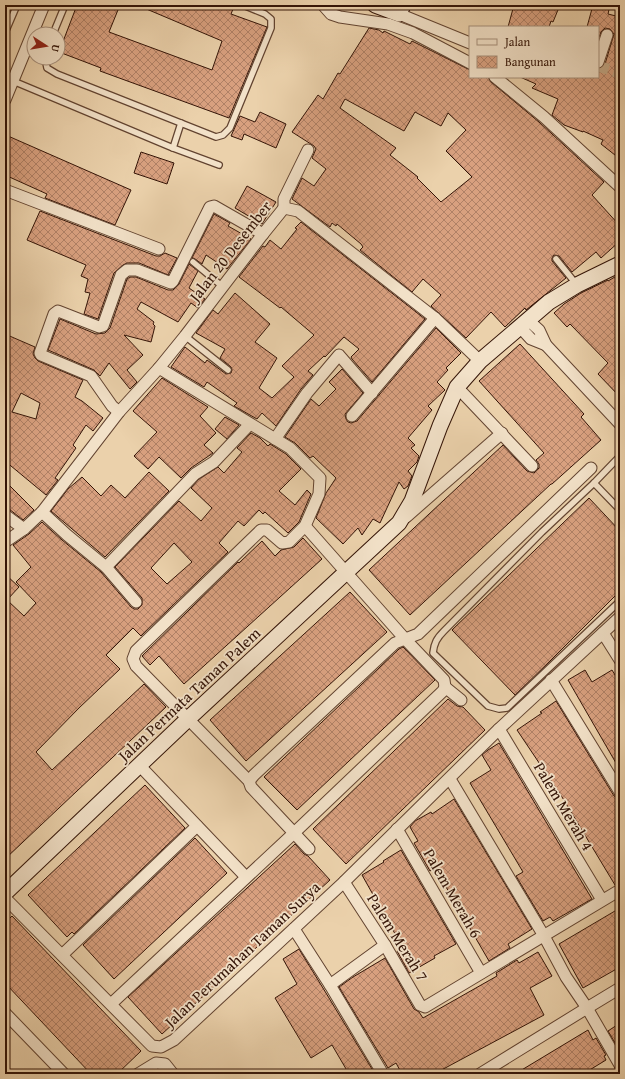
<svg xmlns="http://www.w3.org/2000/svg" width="625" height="1079" font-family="'Gentium Book Plus',serif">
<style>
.building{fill:url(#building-cross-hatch);stroke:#341407;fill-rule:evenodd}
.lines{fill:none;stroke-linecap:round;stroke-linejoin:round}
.street-tunnel{stroke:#c6ab8a;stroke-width:11;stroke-dasharray:11 5.5;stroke-linecap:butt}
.lane-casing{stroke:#624330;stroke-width:8}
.street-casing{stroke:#624330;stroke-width:13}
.secondary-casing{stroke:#341407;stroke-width:17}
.lane{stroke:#f2e1c8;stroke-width:5.5}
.street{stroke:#f2e1c8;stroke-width:11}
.secondary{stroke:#f2e1c8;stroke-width:15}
.labels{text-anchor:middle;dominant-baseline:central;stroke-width:3.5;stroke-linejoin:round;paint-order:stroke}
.street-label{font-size:16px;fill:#341407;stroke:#f2e1c8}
</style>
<defs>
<pattern id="building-cross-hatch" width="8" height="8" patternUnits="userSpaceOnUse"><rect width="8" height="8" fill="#d8a07f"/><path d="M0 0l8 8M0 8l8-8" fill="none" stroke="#b08166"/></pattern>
</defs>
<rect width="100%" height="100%" fill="#ebd1ab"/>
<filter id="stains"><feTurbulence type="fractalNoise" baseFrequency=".005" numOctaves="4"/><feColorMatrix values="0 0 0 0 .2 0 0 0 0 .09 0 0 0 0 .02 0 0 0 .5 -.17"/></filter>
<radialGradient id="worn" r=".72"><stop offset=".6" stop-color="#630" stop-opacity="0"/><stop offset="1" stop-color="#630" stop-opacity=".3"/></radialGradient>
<g class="building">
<polygon points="77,5 120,5 109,32 212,70 222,41 137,5 223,5 233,9 231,14 267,27 229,118 100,71 101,68 59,52"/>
<polygon points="514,5 560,5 553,22 551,21 549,27 508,27"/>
<polygon points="593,5 610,5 608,14 620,17 620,121 616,130 620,133 620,159 601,144 603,140 583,131 583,132 564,125 552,115 558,99 532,88 536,84 520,77 598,77 599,69 605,64 614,34 610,29 605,28 601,32 598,40 598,27 587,27"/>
<path d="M369 28 379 30 383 33 384 31 410 44 412 41 470 70V77H488L491 82 539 122 604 182 592 195 620 226V241L601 258 596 252 572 272 559 256 554 255 552 258V261L566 278 526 310 525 308 505 327 491 312 466 338 431 306 441 295 423 279 412 292 360 250 363 247 361 244 337 224 336 226 332 223 330 227 292 199 302 178 314 186 326 169 312 158 316 149 314 146 292 132 318 95 323 99 338 73 340 74ZM345 99 404 131 415 112 441 126 448 113 466 130 446 151 472 177 441 202 417 178 418 177 390 155 396 148 340 108Z"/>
<polygon points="260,112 286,124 276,148 244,134 242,140 231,136 240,116 255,122"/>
<polygon points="8,136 131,190 115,225 45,198 47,194 5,175 5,142"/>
<polygon points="141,152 174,163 167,184 134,173"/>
<polygon points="247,186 276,202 262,224 235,208"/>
<polygon points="40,211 156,256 160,256 165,253 177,258 168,275 139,263 127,263 123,265 114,273 98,319 84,314 90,293 85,292 88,279 81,276 86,265 27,240"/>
<polygon points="214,214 230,223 228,226 251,239 227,269 206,255 202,264 195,259 192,258"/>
<polygon points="301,222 425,319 372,382 352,359 351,357 359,349 344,337 325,357 324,356 308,371 313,375 301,389 276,426 262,413 257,419 234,406 237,403 207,382 204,387 171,367 185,347 205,363 207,360 226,374 231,373 232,370 231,367 220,358 225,349 196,333 213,310 218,314 235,293 270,324 255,342 277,358 259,388 272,398 294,377 282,366 314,335 281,307 280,308 239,277 263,246 265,247 270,240 281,249 297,229 295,228"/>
<polygon points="189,264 198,271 189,288 205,299 198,308 191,303 178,322 141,302 137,309 154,322 153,324 155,326 151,342 124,335 143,355 127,370 137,382 130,389 109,363 100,376 94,370 48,350 60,319 96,334 105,333 110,328 127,279 130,277 136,277 168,290 173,290 179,284"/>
<polygon points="620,274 620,397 598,374 608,363 570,324 567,327 554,313 564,304 581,293 608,280 608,281"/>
<polygon points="436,328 461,353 446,368 448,370 437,382 445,390 428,406 432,410 408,438 415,445 411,448 419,456 417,462 408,471 412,476 408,486 404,489 399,482 380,523 373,519 362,535 358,528 343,544 316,518 326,493 336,478 313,456 310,458 295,443 285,437 311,399 319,406 336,389 329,382 342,369 363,393 345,414 346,419 348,422 351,423 357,421"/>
<path d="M5 334 35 347 33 354 35 358 38 361 83 380 75 397 82 401 103 418 93 431 86 425 73 445 76 448 55 478 58 480 46 495 5 461ZM21 393 40 403 36 419 12 412Z"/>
<polygon points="520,344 584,414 581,417 601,440 552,484 551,484 410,615 369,570 503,445 527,471 534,473 539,468 539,464 536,460 544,453 479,381"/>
<polygon points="162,378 208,407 200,416 216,433 204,445 213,453 191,468 181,478 159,457 148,469 134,456 157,432 133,411"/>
<polygon points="225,417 239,425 227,439 215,429"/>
<path d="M251 433 260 438 268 446 270 444 286 454 301 469 279 491 295 505 307 490 311 494 299 522 288 533 265 512 263 514 259 510 244 526 238 521 219 543 228 552 141 636 133 628 106 655 120 669 79 708 36 752 52 770 144 684 166 707 5 859V574L19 587 7 600 24 616 36 603 16 582 31 567 13 545 29 534 42 522 62 540 101 572 131 607 134 609H138L142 605V598L115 567 179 501 201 521 212 508 191 488 199 479 218 467 224 473 242 452 237 448ZM174 543 192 562 167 584 151 568Z"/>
<polygon points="149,472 169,491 105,557 51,511 68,489 82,477 101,496 111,485 125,498"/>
<polygon points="5,481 34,510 23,520 9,509 5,508"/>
<polygon points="589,498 620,531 620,591 549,662 515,695 452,630"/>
<polygon points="303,538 322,559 184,684 159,656 150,665 142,656 238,562 239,563 262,541 275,556 281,550 294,547"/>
<polygon points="350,592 387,632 246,761 210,720"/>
<polygon points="403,647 435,680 297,810 264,777 399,649"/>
<polygon points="585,670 592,682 612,670 620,683 620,770 568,680"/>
<polygon points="448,699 457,706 463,707 485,730 346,864 313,829"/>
<polygon points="556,701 614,796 620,799 620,883 615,885 562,797 517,730 542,713 540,712"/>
<polygon points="499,743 592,899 553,921 550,917 543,921 516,876 523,872 470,783 491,770 482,755 488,750"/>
<polygon points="145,785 185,828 74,934 72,932 67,937 28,895"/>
<polygon points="454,799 532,929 508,944 510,948 489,961 435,868 430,871 414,843 418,841 410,827 415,821 431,812 432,814"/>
<polygon points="195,838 227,873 114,979 83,945"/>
<polygon points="295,844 304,854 308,856 330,880 162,1034 128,997"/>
<polygon points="401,850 456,944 434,956 435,958 409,973 397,951 403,948 362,875 384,862 383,861"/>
<polygon points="620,908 620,967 583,988 559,944"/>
<polygon points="12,916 141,1051 117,1074 91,1074 5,983 5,923"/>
<polygon points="299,949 326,993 375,1074 349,1074 332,1045 311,1058 275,998 297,984 283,959"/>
<polygon points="538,952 552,976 530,988 544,1015 434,1074 402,1074 396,1063 388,1068 339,987 353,977 385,958 414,1009 419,1012 423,1018 497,976 496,973 517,960 519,963"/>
<polygon points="620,1023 620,1046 618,1048 608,1031"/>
<polygon points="588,1030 593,1040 596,1038 606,1055 604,1056 606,1060 583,1074 515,1074"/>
</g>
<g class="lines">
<polyline class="street-tunnel" points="598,66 620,73"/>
<g class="lane-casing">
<g id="lane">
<polyline points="5,33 17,5"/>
<polyline points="53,34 65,5"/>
<polyline points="45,58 47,68 57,74 216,137 223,135 230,128 271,28 271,19 265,14 243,5"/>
<polyline points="13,81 173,148 219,165"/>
<polyline points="173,148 181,123"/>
<polyline points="556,259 577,285"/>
<polyline points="193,262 223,287"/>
<polyline points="185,336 228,370"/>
<path d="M620 456 594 483 542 532 444 631C437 638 434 643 433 653L488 706 499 709 507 708 620 601"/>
<polyline points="594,483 620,510"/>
</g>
</g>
<g class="street-casing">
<g id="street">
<polyline points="323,5 331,14 340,17 388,24 413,33 470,63"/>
<polyline points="399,14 470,43"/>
<polyline points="598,62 607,35"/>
<polyline points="495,77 544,117 620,187"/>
<polyline points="5,100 44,5"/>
<polyline points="5,190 159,249"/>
<polyline points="284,208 284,199 308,150"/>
<polyline points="528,320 539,330 546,345 620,424"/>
<polyline points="520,327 531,339 546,345"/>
<polyline points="159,368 290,448 320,478 319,494 305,526 289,542 282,543 267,530 261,530 136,651 133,659 136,666 249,781 251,787 309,849"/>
<polyline points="457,387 532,466"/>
<polyline points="119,412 112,406 91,376 41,355 40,353 54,314 58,311 99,327 103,326 121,275 127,270 137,270 171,283 173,281 210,207 214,206 263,234"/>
<polyline points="352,416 435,318"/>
<polyline points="275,439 307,393 339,355 372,393"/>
<polyline points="42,512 67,535 106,567 136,602"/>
<polyline points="5,515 24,529"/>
<polyline points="406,517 502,433"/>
<polyline points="5,542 24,529 42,512 119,412 159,368 185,336 263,234 284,208 298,211 435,318 480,361"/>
<polyline points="106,567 195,474 214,462 250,424"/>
<polyline points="603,633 620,660"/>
<polyline points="551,680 620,792"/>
<polyline points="445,687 461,700"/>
<polyline points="499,729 602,900"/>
<polyline points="139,765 246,877"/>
<polyline points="450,779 544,936 566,977 587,1008 620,1065"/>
<polyline points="249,781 254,775 395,643 418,634 591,468"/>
<polyline points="397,829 481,973"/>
<polyline points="344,882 385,945 420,1005 425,1007 620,890"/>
<polyline points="5,898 152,1046 161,1047 174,1040 344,882 499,729 620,617"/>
<polyline points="294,929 330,985 383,1074"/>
<polyline points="62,955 197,826"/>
<polyline points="330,985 385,945"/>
<polyline points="111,1004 294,833 443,691 445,687 444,680 405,639 305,526"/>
<polyline points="5,1013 64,1074"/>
<polyline points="138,1074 156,1063 165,1064 173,1074"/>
<polyline points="480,1074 587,1008 620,988"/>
</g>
</g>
<g class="secondary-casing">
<g id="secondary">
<polyline points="375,5 399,14 403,5"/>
<polyline points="5,893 189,718 399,523 412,501 440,426 457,387 480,361 549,302 577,285 620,264"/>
</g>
</g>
<use href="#lane" class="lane"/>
<use href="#street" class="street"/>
<use href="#secondary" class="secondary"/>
</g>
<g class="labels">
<g class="street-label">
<text transform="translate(230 251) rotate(-52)">Jalan 20 Desember</text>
<text transform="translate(189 694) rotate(-43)">Jalan Permata Taman Palem</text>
<text transform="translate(564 806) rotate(59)">Palem Merah 4</text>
<text transform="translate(453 893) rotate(60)">Palem Merah 6</text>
<text transform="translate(398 937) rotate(58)">Palem Merah 7</text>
<text transform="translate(242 954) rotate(-43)">Jalan Perumahan Taman Surya</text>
</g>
</g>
<rect width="625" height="1079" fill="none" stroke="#ebd1ab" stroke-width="20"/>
<rect x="6" y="6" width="613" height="1067" fill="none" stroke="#341407" stroke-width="2"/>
<rect x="10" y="10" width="605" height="1059" fill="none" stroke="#341407"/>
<rect x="469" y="26" width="130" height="52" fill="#f2e1c8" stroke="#a68f7b"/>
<rect x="477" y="39" width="20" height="6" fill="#f2e1c8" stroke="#a68f7b"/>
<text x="505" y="46" font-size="12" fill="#341407">Jalan</text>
<rect x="477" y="56" width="20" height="12" fill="url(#building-cross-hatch)" stroke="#a68f7b"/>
<text x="505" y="66" font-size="12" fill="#341407">Bangunan</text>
<g transform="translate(46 46) rotate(102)"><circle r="19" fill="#f2e1c8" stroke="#a68f7b"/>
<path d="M0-3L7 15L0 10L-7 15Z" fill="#8f2418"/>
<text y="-6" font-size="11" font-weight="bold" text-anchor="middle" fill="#341407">U</text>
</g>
<rect width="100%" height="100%" filter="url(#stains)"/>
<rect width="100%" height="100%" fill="url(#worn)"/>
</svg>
